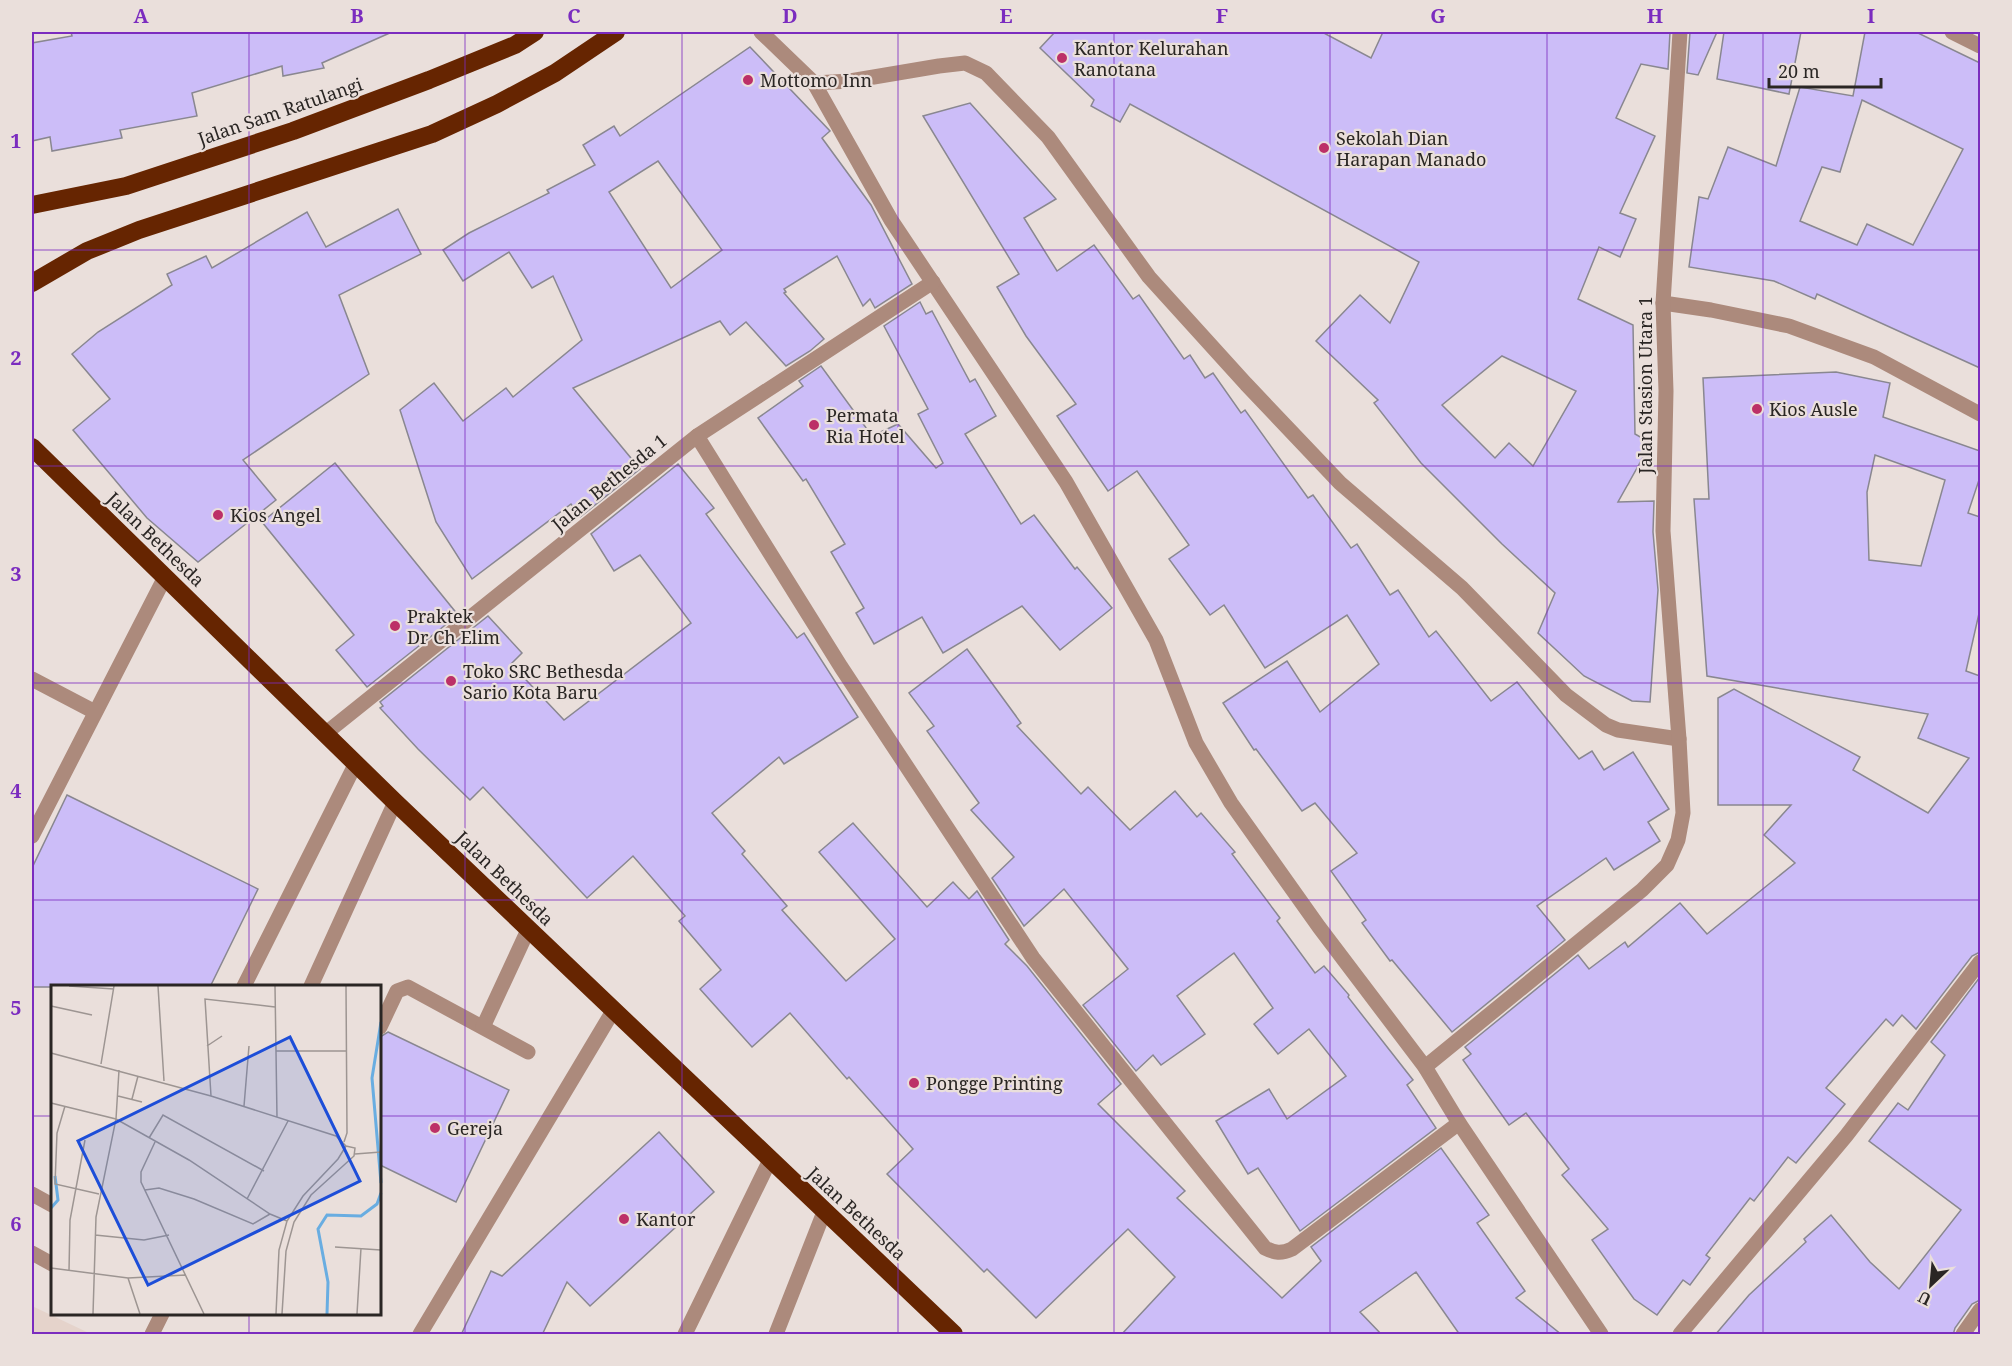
<svg xmlns="http://www.w3.org/2000/svg" width="2012" height="1366" font-family="'Noto Serif',serif">
<style>
.built{fill:#e5d3cb}
.building{fill:#ccbdf8;stroke:#898790;stroke-width:1.5;fill-rule:evenodd}
.lines{fill:none;stroke-linecap:round;stroke-linejoin:round}
.lane{stroke:#ac8a7c;stroke-width:15}
.street{stroke:#ac8a7c;stroke-width:15}
.highway{stroke:#662501;stroke-width:18}
.grid{fill:none;stroke:#7b2cbf;stroke-width:1.5;stroke-opacity:0.55}
.poi-dot{fill:#bc3067;stroke:#eadfdb;stroke-width:2}
.labels{text-anchor:middle;dominant-baseline:central;stroke-width:4.5;stroke-linejoin:round;paint-order:stroke}
.poi-label{font-size:18px;fill:#2a2624;stroke:#eadfdb;text-anchor:start}
.street-label{font-size:18px;fill:#2a2624;stroke:#eadfdb}
.inset-river{fill:none;stroke:#69ade1;stroke-width:3}
.inset-road{fill:none;stroke:#9d9592;stroke-width:1.5}
.view{fill:#1d4ed8;fill-opacity:0.15;stroke:#1d4ed8;stroke-width:3}
.inset-edge{fill:none;stroke:#2a2624;stroke-width:3}
.neatline{fill:none;stroke:#7b2cbf;stroke-width:2}
.grid-label{font-size:20px;text-anchor:middle;font-weight:bold;fill:#7b2cbf}
</style>
<rect width="100%" height="100%" fill="#eadfdb"/>
<polygon class="built" points="32,1306 91,1334 32,1334"/>
<g class="building">
<polygon points="71,32 392,32 322,63 324,68 283,76 282,66 192,93 197,116 120,130 122,138 52,151 50,137 32,141 32,43 72,36"/>
<path d="M1055 32H1322L1371 58 1383 32H1670L1668 69 1641 64 1616 118 1655 136 1620 213 1636 219 1620 257 1599 247 1578 299 1633 325 1635 434 1651 443 1618 502 1654 501 1653 532 1658 590 1650 702 1632 701 1584 676 1538 633 1555 593 1502 544 1421 463 1374 403 1378 400 1316 341 1360 295 1390 323 1419 262 1130 104 1120 122 1091 106 1094 100 1040 48ZM1502 356 1576 391 1533 466 1509 443 1495 458 1442 405Z"/>
<polygon points="1690,32 1717,32 1698,75 1687,73"/>
<polygon points="1724,32 1801,32 1789,94 1717,79"/>
<path d="M1865 32H1916L1980 63V368L1817 294 1815 299 1774 281 1689 267 1699 197 1708 199 1728 147 1776 166 1800 87 1853 96ZM1862 100 1963 149 1913 245 1867 224 1857 245 1800 221 1822 167 1840 172Z"/>
<path d="M750 47 830 131 822 138 871 205 912 284 875 308 870 299 863 306 837 256 784 289 786 292 784 293 824 339 810 351 786 366 746 322 730 335 720 321 573 388 640 469 580 517 571 504 472 579 436 522 400 410 434 383 463 421 506 388 513 397 582 340 553 276 532 288 509 252 463 281 443 250 469 233 549 193 547 190 595 165 583 145 614 126 620 136ZM658 161 722 250 671 288 609 192Z"/>
<polygon points="970,103 1056,199 1024,218 1057,271 1094,245 1133,299 1139,295 1184,359 1190,355 1205,378 1213,373 1241,413 1245,410 1308,498 1313,495 1351,548 1357,544 1390,595 1398,590 1429,637 1436,631 1491,701 1517,682 1579,759 1592,751 1604,770 1633,752 1669,809 1648,822 1660,841 1614,870 1606,858 1537,906 1565,940 1452,1032 1392,960 1390,961 1362,923 1366,920 1331,871 1357,853 1315,803 1302,811 1256,749 1254,750 1223,703 1287,661 1320,712 1379,664 1347,615 1265,668 1224,605 1210,615 1169,559 1189,545 1137,471 1108,491 1057,416 1076,404 1026,336 997,287 1019,274 923,116"/>
<polygon points="398,209 421,254 339,295 369,374 243,460 276,500 198,562 147,518 73,430 110,399 72,354 98,332 172,285 167,274 206,256 212,268 307,212 326,247"/>
<polygon points="920,302 926,314 932,311 970,382 975,379 996,416 965,434 1021,524 1034,515 1075,569 1077,567 1112,608 1060,650 1022,606 943,653 922,617 874,644 856,613 864,608 831,552 845,544 806,479 803,481 758,418 803,386 799,381 821,366 872,436 898,424 936,468 943,463 918,414 928,409 884,326"/>
<path d="M1836 372 1890 383 1883 417 1980 451V477L1968 513 1980 517V609L1966 671 1980 676V952L1972 956 1916 1029 1902 1015 1893 1026 1886 1019 1826 1088 1845 1104 1796 1163 1788 1157 1754 1201 1750 1198 1706 1255 1710 1258 1690 1285 1683 1280 1657 1315 1634 1299 1592 1240 1608 1229 1562 1175 1569 1169 1526 1113 1509 1125 1463 1060 1471 1054 1465 1047 1578 955 1589 969 1625 942 1628 947 1680 903 1707 934 1795 863 1764 835 1791 805H1718V698L1734 689 1860 757 1853 770 1928 813 1969 758 1918 738 1928 714 1707 676 1694 499H1709L1703 378ZM1875 455 1945 480 1921 566 1869 560 1867 492Z"/>
<polygon points="335,463 458,615 367,687 336,650 354,635 262,522"/>
<polygon points="678,464 714,508 706,514 797,638 804,633 858,717 784,764 779,757 712,813 745,851 742,854 787,906 782,910 846,981 895,939 819,852 853,823 927,907 953,882 969,899 977,891 1009,940 1005,944 1027,966 1121,1084 1098,1104 1185,1191 1177,1198 1282,1298 1321,1261 1311,1247 1441,1148 1489,1215 1477,1223 1525,1291 1516,1298 1562,1335 1460,1335 1416,1272 1360,1312 1382,1335 1121,1335 1175,1277 1128,1229 1036,1318 987,1269 984,1272 887,1174 913,1149 849,1077 847,1079 790,1013 752,1047 700,989 721,970 679,921 685,916 633,856 587,898 483,787 470,800 418,749 380,708 383,706 380,702 488,616 522,653 511,664 564,720 691,623 640,555 614,571 591,534"/>
<polygon points="967,649 1021,723 1017,726 1081,794 1088,787 1130,830 1175,791 1197,817 1201,813 1235,852 1232,854 1280,918 1277,921 1315,973 1324,966 1349,995 1348,997 1413,1080 1407,1085 1436,1128 1300,1231 1258,1168 1248,1174 1216,1121 1269,1089 1287,1119 1346,1076 1309,1029 1278,1054 1254,1024 1273,1008 1234,953 1177,996 1205,1034 1161,1065 1153,1055 1136,1071 1083,1005 1128,969 1064,889 1024,926 992,878 1014,857 971,810 979,803 927,731 934,726 909,693"/>
<polygon points="67,795 258,889 210,987 32,987 32,868"/>
<polygon points="1980,977 1980,1300 1972,1304 1955,1328 1953,1335 1715,1335 1749,1295 1806,1242 1804,1239 1831,1215 1870,1262 1899,1289 1961,1210 1869,1141 1898,1103 1908,1110 1945,1055 1931,1042"/>
<polygon points="388,1032 509,1090 456,1202 380,1165 380,1037"/>
<polygon points="659,1132 714,1192 590,1306 567,1282 542,1335 461,1335 491,1271 502,1276"/>
</g>
<g class="lines">
<g class="lane">
<polyline points="32,679 95,712"/>
<polyline points="32,836 165,577"/>
<polyline points="244,986 356,763"/>
<polyline points="380,1027 397,991 408,987 528,1052"/>
<polyline points="483,1027 528,930"/>
<polyline points="32,1194 52,1205"/>
<polyline points="685,1334 770,1160"/>
</g>
<g class="street">
<polyline points="761,32 814,83 891,220 1066,482 1156,640 1196,743 1231,803 1319,927 1425,1067 1459,1123 1601,1334"/>
<polyline points="1952,32 1980,46"/>
<polyline points="814,83 850,81 939,66 965,63 986,73 1048,137 1149,277 1246,384 1340,483 1462,588 1566,695 1606,725 1618,730 1679,739"/>
<polyline points="1663,303 1711,310 1789,326 1874,357 1980,414"/>
<path d="M697 436 841 667 1033 958 1265 1248C1275 1253 1281 1254 1292 1249L1459 1123"/>
<polyline points="326,733 697,436 933,282"/>
<polyline points="311,986 395,802"/>
<polyline points="1425,1067 1642,890 1667,865 1678,840 1683,813 1679,739 1663,531 1666,391 1663,303 1680,32"/>
<polyline points="32,1253 52,1264"/>
<polyline points="152,1334 162,1314"/>
<polyline points="420,1334 613,1011"/>
<polyline points="776,1334 824,1212"/>
<polyline points="1680,1334 1846,1136 1980,962"/>
<polyline points="1963,1334 1980,1310"/>
</g>
<g class="highway">
<polyline points="32,205 126,186 293,131 429,80 515,45 535,32"/>
<polyline points="32,283 87,251 139,230 432,134 497,104 555,73 616,32"/>
<polyline points="32,447 395,802 954,1334"/>
</g>
</g>
<path class="grid" d="M249 32V986M465 32V1334M682 32V1334M898 32V1334M1114 32V1334M1330 32V1334M1547 32V1334M1763 32V1334M32 250H1980M32 466H1980M32 683H1980M32 900H1980M32 1116H52M380 1116H1980M249 1314V1334"/>
<g class="poi-dot">
<circle cx="1062" cy="58" r="6"/>
<circle cx="748" cy="80" r="6"/>
<circle cx="1324" cy="148" r="6"/>
<circle cx="1757" cy="409" r="6"/>
<circle cx="814" cy="425" r="6"/>
<circle cx="218" cy="515" r="6"/>
<circle cx="395" cy="626" r="6"/>
<circle cx="451" cy="681" r="6"/>
<circle cx="914" cy="1083" r="6"/>
<circle cx="435" cy="1128" r="6"/>
<circle cx="624" cy="1219" r="6"/>
</g>
<g class="labels">
<g class="poi-label">
<text x="1074" y="48">Kantor Kelurahan<tspan x="1074" dy="21">Ranotana</tspan></text>
<text x="760" y="80">Mottomo Inn</text>
<text x="1336" y="138">Sekolah Dian<tspan x="1336" dy="21">Harapan Manado</tspan></text>
<text x="1769" y="409">Kios Ausle</text>
<text x="826" y="415">Permata<tspan x="826" dy="21">Ria Hotel</tspan></text>
<text x="230" y="515">Kios Angel</text>
<text x="407" y="616">Praktek<tspan x="407" dy="21">Dr Ch Elim</tspan></text>
<text x="463" y="671">Toko SRC Bethesda<tspan x="463" dy="21">Sario Kota Baru</tspan></text>
<text x="926" y="1083">Pongge Printing</text>
<text x="447" y="1128">Gereja</text>
<text x="636" y="1219">Kantor</text>
</g>
<g class="street-label">
<text transform="translate(280 111) rotate(-19)">Jalan Sam Ratulangi</text>
<text transform="translate(1645 385) rotate(-90)">Jalan Stasion Utara 1</text>
<text transform="translate(609 482) rotate(-39)">Jalan Bethesda 1</text>
<text transform="translate(156 539) rotate(44)">Jalan Bethesda</text>
<text transform="translate(505 878) rotate(44)">Jalan Bethesda</text>
<text transform="translate(857 1213) rotate(43)">Jalan Bethesda</text>
</g>
</g>
<g transform="translate(51 985)">
<rect width="330" height="330" fill="#eadfdb"/>
<path class="inset-river" d="M330 37 321 93 330 198M0 223 7 215 4 191M276 329 277 297 267 244 276 230 310 231 326 219 330 208"/>
<path class="inset-road" d="M18 1 63 4M107 1 113 96M224 1 226 132M0 21 41 30M156 61 171 51M225 66H295M0 68 160 111 285 151 295 161M50 79 63 1M67 111 91 117M160 111 154 14 224 22M81 114 87 91M0 118 65 134 138 175 219 229 236 236M14 121 6 148 4 199 48 209M193 121 198 61M98 153 112 130 213 186M104 157 90 187V197L153 329M293 157 296 148 295 1M304 169 330 167M94 205 108 203 143 214 202 239 219 229M196 214 237 136M44 250 93 255 118 250M284 262 330 265M0 283 77 293 135 290M18 286 19 235 34 155M77 293 89 329M42 329 45 232 65 134 68 85M225 329 228 265 236 236 252 211 287 174 295 161M231 329 235 266 243 237 260 210 303 171 304 163 295 161M306 329 310 263"/>
<path class="view" d="M239 52 309 196 97 300 27 156Z"/>
<rect width="330" height="330" class="inset-edge"/>
</g>
<rect width="2012" height="1366" fill="none" stroke="#eadfdb" stroke-width="66"/>
<g transform="translate(1931 1285) rotate(206)" stroke="#eadfdb" stroke-width="4.5" paint-order="stroke">
<path d="M0-4.5L10 22L0 15L-10 22Z" fill="#2a2624"/>
<text y="-9" font-size="16" font-weight="bold" text-anchor="middle" fill="#2a2624">U</text>
</g>
<path d="M1769 78v9h112v-9" fill="none" stroke="#2a2624" stroke-width="3"/>
<text x="1778" y="78" font-size="18" fill="#2a2624" stroke="#eadfdb" stroke-width="4.5" paint-order="stroke">20 m</text>
<rect x="33" y="33" width="1946" height="1300" class="neatline"/>
<g class="grid-label">
<text x="141" y="23">A</text>
<text x="357" y="23">B</text>
<text x="574" y="23">C</text>
<text x="790" y="23">D</text>
<text x="1006" y="23">E</text>
<text x="1222" y="23">F</text>
<text x="1438" y="23">G</text>
<text x="1655" y="23">H</text>
<text x="1871" y="23">I</text>
<text x="16" y="148">1</text>
<text x="16" y="365">2</text>
<text x="16" y="581">3</text>
<text x="16" y="798">4</text>
<text x="16" y="1015">5</text>
<text x="16" y="1231">6</text>
</g>
</svg>
